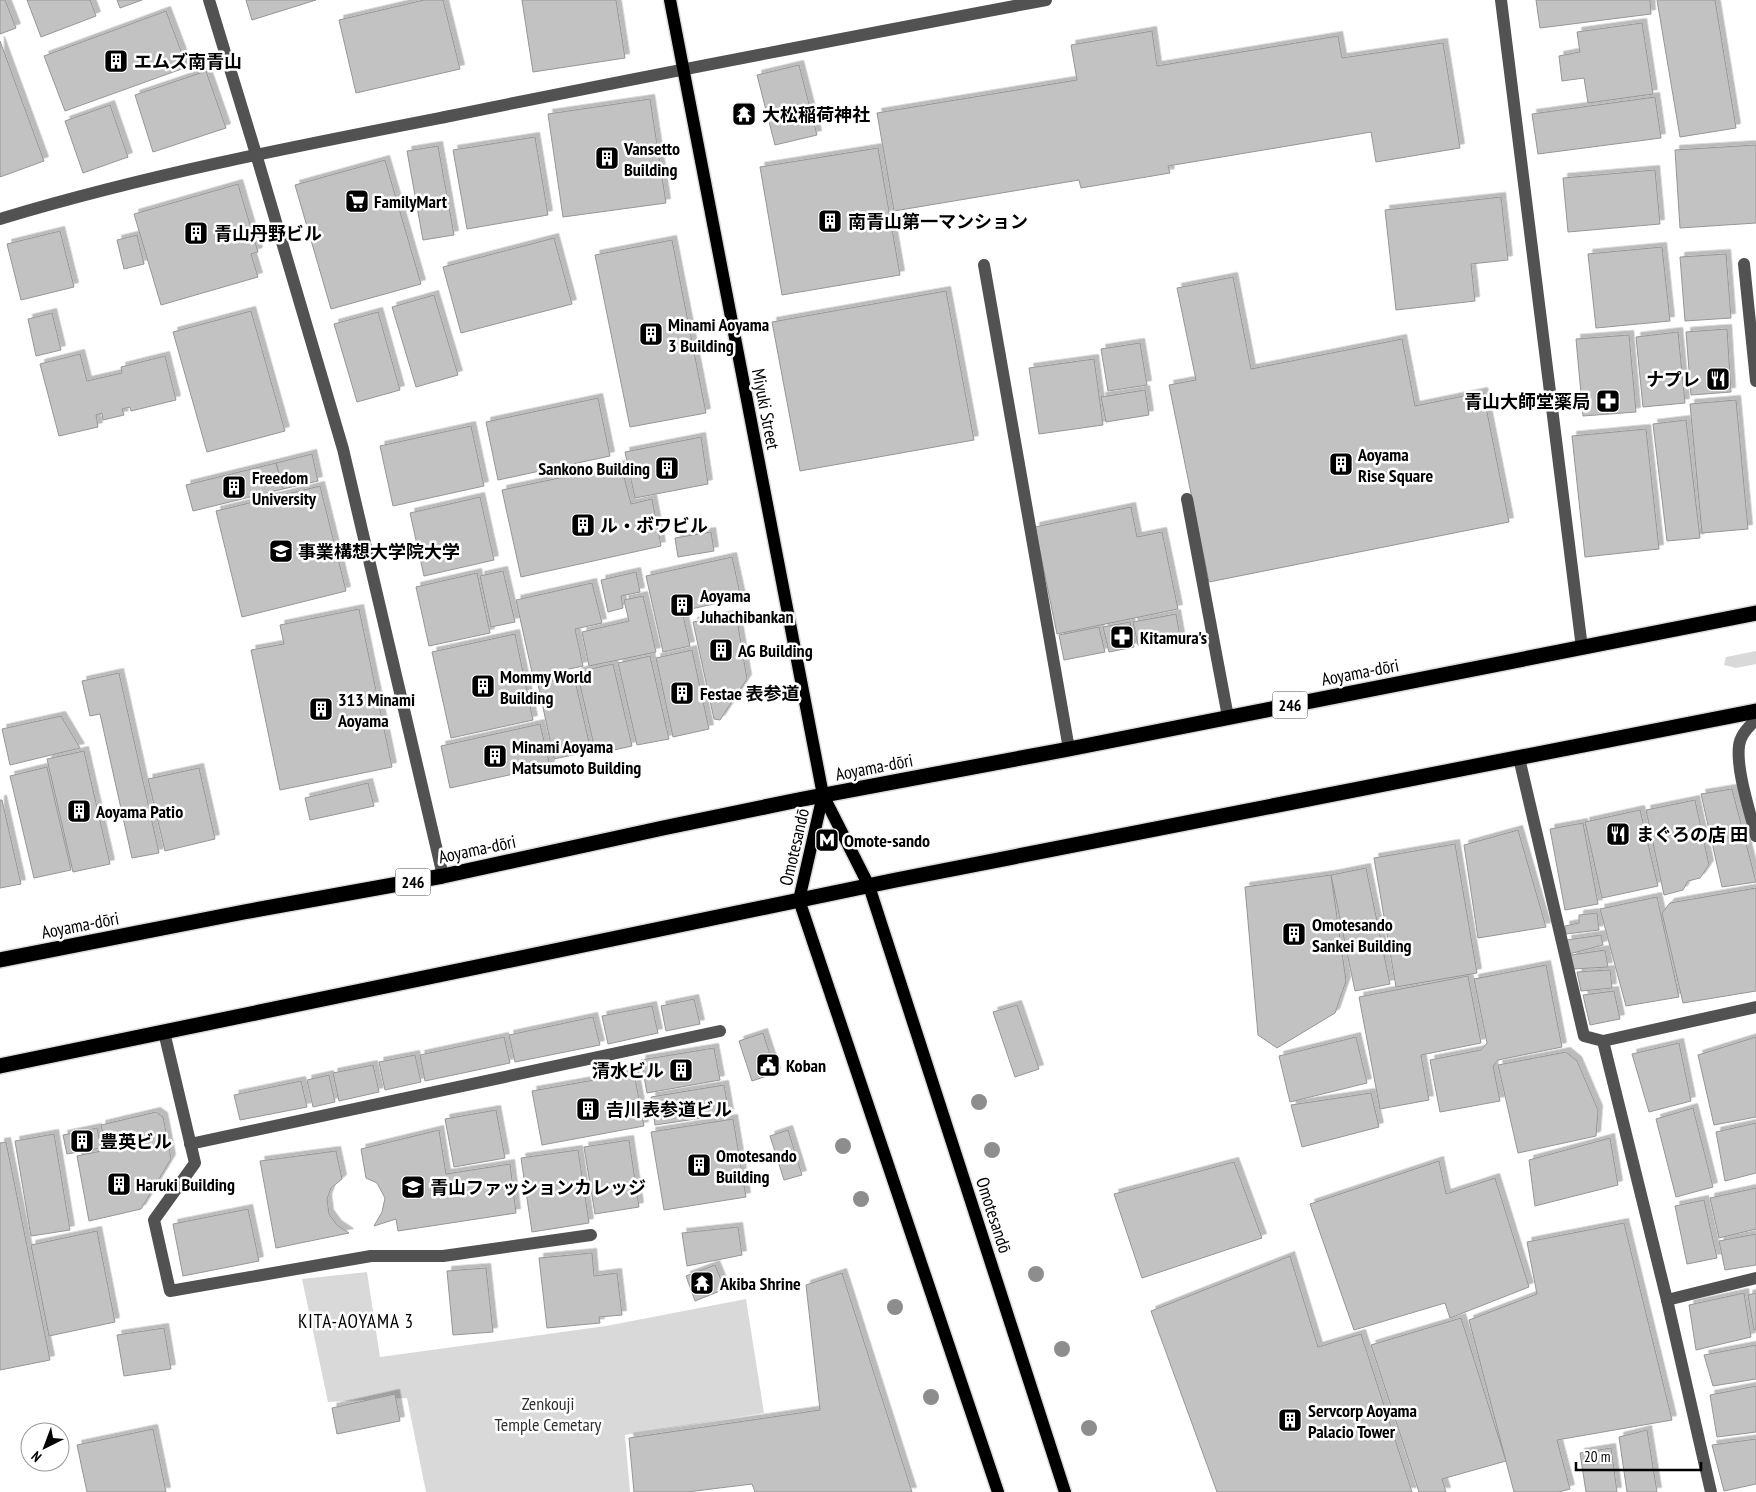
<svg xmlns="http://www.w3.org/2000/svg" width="1756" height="1492" font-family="'PT Sans Narrow','Noto Sans JP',sans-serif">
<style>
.green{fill:#d9d9d9}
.building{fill:#c2c2c2;stroke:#969696;filter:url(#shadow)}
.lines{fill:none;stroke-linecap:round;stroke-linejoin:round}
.major-casing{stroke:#dbdbdb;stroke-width:15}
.highway-casing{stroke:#dbdbdb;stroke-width:18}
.minor{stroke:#525252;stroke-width:12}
.major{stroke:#000;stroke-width:12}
.highway{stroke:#000;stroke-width:15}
.tree{fill:#8d8d8d}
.labels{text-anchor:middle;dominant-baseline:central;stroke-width:5;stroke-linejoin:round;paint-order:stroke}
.shield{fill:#fff;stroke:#4c4c4c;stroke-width:1}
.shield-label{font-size:16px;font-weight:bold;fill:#000}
.poi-label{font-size:18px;font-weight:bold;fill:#000;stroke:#fff;text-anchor:start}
.street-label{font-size:18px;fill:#000;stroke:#fff}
.park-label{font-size:18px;fill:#303030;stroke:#fff}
.neighbourhood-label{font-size:19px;letter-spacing:1px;fill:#000;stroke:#fff}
</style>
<defs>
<filter id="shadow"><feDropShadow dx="4.5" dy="-4.5" stdDeviation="0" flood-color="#0004"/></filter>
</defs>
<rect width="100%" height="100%" fill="#fff"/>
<g class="green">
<polygon points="1756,651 1756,664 1736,668 1724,665 1726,657"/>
<polygon points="367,1272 380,1357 606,1326 746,1299 764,1413 625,1435 630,1492 426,1492 407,1398 328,1402 302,1279"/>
</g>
<g class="building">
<polygon points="0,0 5,0 16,28 0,34"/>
<polygon points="27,0 90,0 96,16 41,37"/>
<polygon points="117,0 142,0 120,8"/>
<polygon points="246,0 316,0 252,20"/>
<polygon points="424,0 443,0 460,69 356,93 339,20"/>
<polygon points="522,0 616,0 625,58 533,72"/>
<polygon points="1536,0 1650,0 1651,14 1540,28"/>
<polygon points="1657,0 1715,0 1736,128 1680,137"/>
<polygon points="166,11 187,67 65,111 44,56"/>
<polygon points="1642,23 1653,94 1588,103 1584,78 1562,81 1559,56 1580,52 1577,32"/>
<polygon points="1152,31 1157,66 1338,36 1342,58 1443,43 1460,148 1376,162 1371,132 1168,166 1170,173 1081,188 1079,180 894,211 877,113 1077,80 1071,45"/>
<polygon points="0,41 44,161 0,177"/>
<polygon points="799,65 817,135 775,145 757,75"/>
<polygon points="206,71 226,128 153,152 135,95"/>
<polygon points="1655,97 1661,138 1538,154 1532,114"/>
<polygon points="650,99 666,203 563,217 548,114"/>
<polygon points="110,105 128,157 83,173 65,121"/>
<polygon points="535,137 548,215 467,229 453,150"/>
<polygon points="1756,145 1756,223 1680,228 1675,150"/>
<polygon points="438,146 454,235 423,240 407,151"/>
<polygon points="878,148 900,275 782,295 760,167"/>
<polygon points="385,160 421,284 331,309 295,185"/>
<polygon points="1655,170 1660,224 1568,232 1563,178"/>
<polygon points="238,184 258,252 251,254 258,277 161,305 134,214"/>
<polygon points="1501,197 1508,260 1471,264 1475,301 1396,310 1385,210"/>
<polygon points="60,231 74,287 21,300 7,244"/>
<polygon points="137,235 144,264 124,269 117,240"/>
<polygon points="554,238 572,304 461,333 443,267"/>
<polygon points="672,240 706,413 630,427 595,255"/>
<polygon points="1662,247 1670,321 1596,328 1588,254"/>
<polygon points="1726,254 1731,318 1685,321 1680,257"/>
<polygon points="1233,277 1251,369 1402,339 1415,406 1483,392 1509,522 1209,582 1169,385 1196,380 1177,288"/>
<polygon points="946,291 974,440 800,471 772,322"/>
<polygon points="434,295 458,375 416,387 392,307"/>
<polygon points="251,311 285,431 207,452 173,332"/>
<polygon points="378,312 400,390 357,402 334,324"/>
<polygon points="52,313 61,350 36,356 28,319"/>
<polygon points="1727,329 1731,392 1691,395 1686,332"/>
<polygon points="1678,332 1685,403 1643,407 1636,337"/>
<polygon points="1629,335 1636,412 1583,416 1576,339"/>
<polygon points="1140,343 1147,385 1108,391 1101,349"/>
<polygon points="80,354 87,381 122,373 121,367 165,356 176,400 131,411 130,407 122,409 124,415 103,420 102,413 96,415 98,427 59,436 40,364"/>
<polygon points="1094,359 1103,425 1039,434 1029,368"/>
<polygon points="1145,390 1149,415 1106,422 1101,397"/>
<polygon points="598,398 610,456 498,480 486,422"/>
<polygon points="1736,400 1748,529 1702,533 1690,404"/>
<polygon points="1686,420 1700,538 1667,541 1653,424"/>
<polygon points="471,426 484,486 393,506 380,446"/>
<polygon points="1646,429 1659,549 1585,557 1572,436"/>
<polygon points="701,437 708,484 635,498 625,452"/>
<polygon points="312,454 318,481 283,489 276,463"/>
<polygon points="276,463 283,489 193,511 186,485"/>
<polygon points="621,465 631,504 652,499 661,546 521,577 502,490"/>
<polygon points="320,486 346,591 242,617 216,511"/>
<polygon points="480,497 494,560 424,576 410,513"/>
<polygon points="1131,507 1137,537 1162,532 1178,609 1057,634 1035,527"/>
<polygon points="711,532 714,551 678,557 675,538"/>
<polygon points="732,557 741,598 682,611 690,646 663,652 646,576"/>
<polygon points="503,571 515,622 491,627 480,576"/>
<polygon points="636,572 640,592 621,596 623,608 608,612 601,580"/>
<polygon points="477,573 490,633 429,646 416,587"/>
<polygon points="592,583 602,623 575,629 583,666 533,677 516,600"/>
<polygon points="643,596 656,652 589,666 582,632 629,621 624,600"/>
<polygon points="359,609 392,767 280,790 251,650 284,644 280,625"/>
<polygon points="736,614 747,679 720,720 714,719 693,622"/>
<polygon points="1176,614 1180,637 1138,645 1133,622"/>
<polygon points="1130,622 1134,647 1109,652 1103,627"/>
<polygon points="1099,627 1105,652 1064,660 1059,635"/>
<polygon points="515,634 533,720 451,738 432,652"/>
<polygon points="692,650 709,729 673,737 656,658"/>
<polygon points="650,656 669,739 637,745 618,663"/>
<polygon points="613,664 632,746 596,754 577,672"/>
<polygon points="119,673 159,853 132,858 100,714 90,716 82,681"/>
<polygon points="574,676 591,751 554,759 538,684"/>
<polygon points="61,716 80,748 10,765 2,729"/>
<polygon points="540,724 550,766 450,788 441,746"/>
<polygon points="84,751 110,864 73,872 47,759"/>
<polygon points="47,767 71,870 34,878 10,776"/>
<polygon points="199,768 215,839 165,851 148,779"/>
<polygon points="368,783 374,806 310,820 305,798"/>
<polygon points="1732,789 1756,882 1722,887 1701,794"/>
<polygon points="0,800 2,800 21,884 0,888"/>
<polygon points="1695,800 1709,865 1700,878 1688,881 1683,890 1664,895 1646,810"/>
<polygon points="1640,810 1658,886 1602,898 1585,822"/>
<polygon points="1583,823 1598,904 1565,910 1550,829"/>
<polygon points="1518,830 1546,927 1478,938 1464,845"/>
<polygon points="1455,844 1477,973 1396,987 1374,858"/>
<polygon points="1366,868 1390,984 1355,991 1331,875"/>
<polygon points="1331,875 1346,981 1335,1013 1277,1048 1258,1035 1245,887"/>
<polygon points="1756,888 1756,991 1683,1003 1662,913 1670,903"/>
<polygon points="1657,897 1679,997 1626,1006 1600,909"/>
<polygon points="1597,913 1599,930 1566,934 1565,926 1579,923 1579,915"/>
<polygon points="1601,935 1603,945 1569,954 1567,940"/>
<polygon points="1605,950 1608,967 1573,969 1571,955"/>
<polygon points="1546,965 1562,1047 1498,1060 1493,1066 1500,1101 1440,1112 1430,1060 1481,1050 1487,1043 1474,979"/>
<polygon points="1610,970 1612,988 1581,991 1577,972"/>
<polygon points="1468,976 1481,1043 1421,1055 1429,1100 1380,1109 1359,997"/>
<polygon points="1614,991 1620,1019 1590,1025 1583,995"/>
<polygon points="694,999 700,1024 666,1031 661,1006"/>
<polygon points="1017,1005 1039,1069 1015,1077 993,1012"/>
<polygon points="652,1006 658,1033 608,1044 602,1016"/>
<polygon points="593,1017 600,1045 515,1062 509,1035"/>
<polygon points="763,1033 776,1073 752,1081 739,1041"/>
<polygon points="504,1037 510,1063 425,1081 420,1055"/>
<polygon points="1356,1037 1367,1083 1290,1102 1279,1056"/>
<polygon points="1756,1037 1756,1117 1714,1125 1698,1055"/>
<polygon points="1679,1043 1691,1101 1649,1112 1632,1054"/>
<polygon points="714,1048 720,1080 647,1093 641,1060"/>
<polygon points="1566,1052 1577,1061 1598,1110 1596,1136 1518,1153 1498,1065"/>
<polygon points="415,1055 421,1082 385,1090 379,1062"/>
<polygon points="373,1065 379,1092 339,1101 333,1073"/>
<polygon points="634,1073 644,1126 542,1145 532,1091"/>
<polygon points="329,1075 335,1102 313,1107 307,1080"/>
<polygon points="301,1081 307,1107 240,1120 234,1095"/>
<polygon points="724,1085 729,1114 655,1125 651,1097"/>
<polygon points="1371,1093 1379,1127 1302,1147 1291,1105"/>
<polygon points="1693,1108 1713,1187 1676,1197 1656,1119"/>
<polygon points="496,1110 505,1158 454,1167 445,1119"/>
<polygon points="156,1112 163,1117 171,1159 141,1209 89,1221 77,1156 106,1150 101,1125"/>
<polygon points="733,1119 746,1197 664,1210 651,1132"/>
<polygon points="1756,1123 1756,1173 1725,1181 1716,1132"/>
<polygon points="97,1128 101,1148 67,1154 63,1135"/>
<polygon points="439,1130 446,1174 510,1164 516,1213 398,1231 396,1219 374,1226 382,1212 385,1198 377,1183 366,1178 361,1149"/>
<polygon points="788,1130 802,1175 784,1180 770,1136"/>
<polygon points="54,1134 70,1230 31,1236 15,1141"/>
<polygon points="1610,1138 1618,1185 1535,1206 1529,1160"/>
<polygon points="629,1140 639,1207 595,1214 584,1147"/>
<polygon points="6,1142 50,1360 0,1370 0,1143"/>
<polygon points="578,1150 589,1223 532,1232 521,1158"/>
<polygon points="336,1151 342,1179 331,1188 327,1199 329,1214 337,1225 349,1233 276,1248 260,1161"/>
<polygon points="1439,1161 1446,1194 1495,1178 1529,1287 1450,1318 1445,1303 1354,1330 1310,1204"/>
<polygon points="1234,1162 1262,1238 1142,1278 1114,1194"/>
<polygon points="1756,1188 1756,1229 1719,1238 1710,1198"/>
<polygon points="1704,1200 1717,1258 1687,1264 1675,1206"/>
<polygon points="248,1209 259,1261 183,1276 173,1224"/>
<polygon points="1624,1223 1672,1420 1557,1440 1570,1489 1559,1492 1514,1492 1469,1320 1537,1294 1527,1242"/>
<polygon points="738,1227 742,1255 687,1266 682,1233"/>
<polygon points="97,1231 115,1322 49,1336 31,1245"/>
<polygon points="1756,1234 1756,1265 1725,1270 1719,1241"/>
<polygon points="592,1253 594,1276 617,1273 622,1315 599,1317 600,1323 547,1328 539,1258"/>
<polygon points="1290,1256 1318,1347 1361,1334 1412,1492 1217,1492 1151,1311"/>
<polygon points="715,1265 725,1289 695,1301 686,1276"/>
<polygon points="486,1268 493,1332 453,1335 447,1271"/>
<polygon points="842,1273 912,1492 755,1492 752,1484 687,1492 634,1492 629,1438 820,1410 806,1285"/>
<polygon points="1744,1293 1751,1337 1696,1350 1689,1305"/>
<polygon points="1756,1293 1756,1330 1754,1330 1748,1295"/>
<polygon points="1461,1318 1506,1461 1442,1479 1446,1492 1419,1492 1371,1345"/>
<polygon points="164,1328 171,1369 124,1376 117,1335"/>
<polygon points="1756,1345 1756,1379 1713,1386 1704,1355"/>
<polygon points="1756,1386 1756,1432 1717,1437 1710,1395"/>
<polygon points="395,1394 400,1421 337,1434 332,1408"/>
<polygon points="153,1429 166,1492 87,1492 77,1445"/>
<polygon points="1647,1430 1657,1492 1627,1492 1619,1437"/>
<polygon points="1756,1439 1756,1484 1724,1491 1712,1445"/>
<polygon points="1611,1448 1617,1492 1586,1492 1580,1453"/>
</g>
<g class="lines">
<g class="major-casing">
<g id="major">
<polyline points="670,0 823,795 869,886 1065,1492"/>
<polyline points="823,795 799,900 998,1492"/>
</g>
</g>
<g class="highway-casing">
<g id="highway">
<polyline points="0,960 244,912 443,876 663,828 803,799 1069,749 1756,613"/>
<polyline points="0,1066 896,880 1756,711"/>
</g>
</g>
<g class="minor">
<polyline points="209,0 256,154 343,449 443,876"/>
<polyline points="1501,0 1582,648"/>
<path d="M0 219C146 175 296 146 445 117 645 76 845 38 1046 0"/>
<polyline points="1744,264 1756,381"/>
<polyline points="984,265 1069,749"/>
<polyline points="1187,499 1228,717"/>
<path d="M1756 720C1749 726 1740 736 1739 746 1736 770 1750 812 1756 836"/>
<polyline points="1519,758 1584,1036 1603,1041 1756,1007"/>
<polyline points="164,1032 195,1163 154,1220 170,1291 371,1256 443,1256 591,1235"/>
<polyline points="1603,1041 1667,1300 1711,1492"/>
<polyline points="190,1144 720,1031"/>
<polyline points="1667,1300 1756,1278"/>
</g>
<use href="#major" class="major"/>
<use href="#highway" class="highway"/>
</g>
<g class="tree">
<circle cx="979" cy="1102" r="8"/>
<circle cx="843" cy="1146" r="8"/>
<circle cx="992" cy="1150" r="8"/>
<circle cx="861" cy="1199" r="8"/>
<circle cx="1036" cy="1274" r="8"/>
<circle cx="895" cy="1307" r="8"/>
<circle cx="1062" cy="1349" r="8"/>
<circle cx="931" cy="1397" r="8"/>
<circle cx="1089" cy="1428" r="8"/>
</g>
<defs>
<g id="building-square" transform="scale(1.25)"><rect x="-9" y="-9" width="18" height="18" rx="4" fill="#000" stroke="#fff"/><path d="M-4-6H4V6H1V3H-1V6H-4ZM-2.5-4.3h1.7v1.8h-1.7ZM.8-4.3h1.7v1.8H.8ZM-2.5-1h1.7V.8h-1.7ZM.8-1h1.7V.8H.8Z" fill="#fff"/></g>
<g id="temple-square" transform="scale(1.25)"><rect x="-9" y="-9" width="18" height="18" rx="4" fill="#000" stroke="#fff"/><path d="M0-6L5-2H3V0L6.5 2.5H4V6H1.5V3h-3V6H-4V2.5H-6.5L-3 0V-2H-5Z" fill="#fff"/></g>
<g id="supermarket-square" transform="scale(1.25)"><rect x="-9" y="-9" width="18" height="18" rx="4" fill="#000" stroke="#fff"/><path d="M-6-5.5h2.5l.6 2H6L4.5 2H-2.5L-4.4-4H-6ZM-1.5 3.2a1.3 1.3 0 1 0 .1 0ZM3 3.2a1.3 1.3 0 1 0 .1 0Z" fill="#fff"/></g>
<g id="restaurant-square" transform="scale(1.25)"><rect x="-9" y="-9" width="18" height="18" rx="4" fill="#000" stroke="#fff"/><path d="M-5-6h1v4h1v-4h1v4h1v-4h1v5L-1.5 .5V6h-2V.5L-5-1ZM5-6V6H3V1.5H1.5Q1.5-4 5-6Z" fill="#fff"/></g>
<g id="pharmacy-square" transform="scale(1.25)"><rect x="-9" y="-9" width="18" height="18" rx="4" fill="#000" stroke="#fff"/><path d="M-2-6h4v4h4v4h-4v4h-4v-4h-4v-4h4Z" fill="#fff"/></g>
<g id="university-square" transform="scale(1.25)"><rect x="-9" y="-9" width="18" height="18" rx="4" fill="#000" stroke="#fff"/><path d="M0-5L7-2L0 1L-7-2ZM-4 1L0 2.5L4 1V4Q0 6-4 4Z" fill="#fff"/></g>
<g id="metro-square" transform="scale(1.25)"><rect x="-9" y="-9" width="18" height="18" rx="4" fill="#000" stroke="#fff"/><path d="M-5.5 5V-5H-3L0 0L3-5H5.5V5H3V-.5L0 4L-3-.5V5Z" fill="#fff"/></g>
<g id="civic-square" transform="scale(1.25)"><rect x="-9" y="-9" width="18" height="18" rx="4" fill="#000" stroke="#fff"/><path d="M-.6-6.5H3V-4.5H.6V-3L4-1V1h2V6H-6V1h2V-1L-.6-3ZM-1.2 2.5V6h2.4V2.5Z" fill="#fff"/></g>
</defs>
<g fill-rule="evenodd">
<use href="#building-square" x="116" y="61"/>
<use href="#temple-square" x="744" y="114"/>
<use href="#building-square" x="607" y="158"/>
<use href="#supermarket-square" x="357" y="201"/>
<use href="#building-square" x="830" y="221"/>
<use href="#building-square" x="196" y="233"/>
<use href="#building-square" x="651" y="334"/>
<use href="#restaurant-square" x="1718" y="379"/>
<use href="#pharmacy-square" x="1608" y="401"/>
<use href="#building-square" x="1341" y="464"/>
<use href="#building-square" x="667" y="468"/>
<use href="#building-square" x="234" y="487"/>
<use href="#building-square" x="583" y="525"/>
<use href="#university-square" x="281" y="551"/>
<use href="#building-square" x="682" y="605"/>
<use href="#pharmacy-square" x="1122" y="637"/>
<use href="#building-square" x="721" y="650"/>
<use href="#building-square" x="483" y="686"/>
<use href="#building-square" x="682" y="693"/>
<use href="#building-square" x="321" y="709"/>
<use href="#building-square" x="495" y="756"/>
<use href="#building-square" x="79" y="811"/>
<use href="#restaurant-square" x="1618" y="834"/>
<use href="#metro-square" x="827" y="840"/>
<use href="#building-square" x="1294" y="934"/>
<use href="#civic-square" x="768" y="1065"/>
<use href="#building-square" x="681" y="1070"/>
<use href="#building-square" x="588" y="1109"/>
<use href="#building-square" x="82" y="1141"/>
<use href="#building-square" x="699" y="1165"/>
<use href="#building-square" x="119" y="1184"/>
<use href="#university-square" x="413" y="1187"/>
<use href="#temple-square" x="702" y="1283"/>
<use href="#building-square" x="1290" y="1420"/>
</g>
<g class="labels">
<g class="shield">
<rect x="1272.5" y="691.5" width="35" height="27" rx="4"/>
<rect x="395.5" y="868.5" width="35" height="27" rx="4"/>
</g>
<g class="shield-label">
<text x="1290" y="705">246</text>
<text x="413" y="882">246</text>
</g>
<g class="poi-label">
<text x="134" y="61">エムズ南青山</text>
<text x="762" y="114">大松稲荷神社</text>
<text x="624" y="148">Vansetto<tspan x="624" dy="21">Building</tspan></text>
<text x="374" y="201">FamilyMart</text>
<text x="848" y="221">南青山第一マンション</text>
<text x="214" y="233">青山丹野ビル</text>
<text x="668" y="324">Minami Aoyama<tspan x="668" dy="21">3 Building</tspan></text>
<text x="1700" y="379" text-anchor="end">ナプレ</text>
<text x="1590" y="401" text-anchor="end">青山大師堂薬局</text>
<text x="1358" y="454">Aoyama<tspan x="1358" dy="21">Rise Square</tspan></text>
<text x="650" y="468" text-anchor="end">Sankono Building</text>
<text x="252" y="477">Freedom<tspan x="252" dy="21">University</tspan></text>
<text x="600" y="525">ル・ボワビル</text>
<text x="298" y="551">事業構想大学院大学</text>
<text x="700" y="595">Aoyama<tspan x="700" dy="21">Juhachibankan</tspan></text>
<text x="1140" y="637">Kitamura's</text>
<text x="738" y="650">AG Building</text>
<text x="500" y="676">Mommy World<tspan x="500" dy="21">Building</tspan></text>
<text x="700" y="693">Festae 表参道</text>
<text x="338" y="699">313 Minami<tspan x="338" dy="21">Aoyama</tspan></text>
<text x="512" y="746">Minami Aoyama<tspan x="512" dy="21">Matsumoto Building</tspan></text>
<text x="96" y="811">Aoyama Patio</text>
<text x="1636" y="834">まぐろの店 田</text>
<text x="844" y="840">Omote-sando</text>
<text x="1312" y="924">Omotesando<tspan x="1312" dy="21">Sankei Building</tspan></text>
<text x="786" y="1065">Koban</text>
<text x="664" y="1070" text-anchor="end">清水ビル</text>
<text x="606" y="1109">𠮷川表参道ビル</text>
<text x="100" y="1141">豊英ビル</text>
<text x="716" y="1155">Omotesando<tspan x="716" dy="21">Building</tspan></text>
<text x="136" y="1184">Haruki Building</text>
<text x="430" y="1187">青山ファッションカレッジ</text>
<text x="720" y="1283">Akiba Shrine</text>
<text x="1308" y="1410">Servcorp Aoyama<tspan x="1308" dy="21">Palacio Tower</tspan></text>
</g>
<g class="street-label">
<text transform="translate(766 409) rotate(79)">Miyuki Street</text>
<text transform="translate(1360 672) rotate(-11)">Aoyama-dōri</text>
<text transform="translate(874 767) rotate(-11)">Aoyama-dōri</text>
<text transform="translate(794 847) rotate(-77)">Omotesandō</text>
<text transform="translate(477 849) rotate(-12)">Aoyama-dōri</text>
<text transform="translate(80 925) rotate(-11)">Aoyama-dōri</text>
<text transform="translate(994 1215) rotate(72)">Omotesandō</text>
</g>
<g class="park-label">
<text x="548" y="1403">Zenkouji<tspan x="548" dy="21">Temple Cemetary</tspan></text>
</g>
<g class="neighbourhood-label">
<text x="356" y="1321">KITA-AOYAMA 3</text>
</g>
</g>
<g transform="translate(45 1447) rotate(222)"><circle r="24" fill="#ffffff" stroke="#999999"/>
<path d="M0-4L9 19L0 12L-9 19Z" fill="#000000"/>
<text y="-8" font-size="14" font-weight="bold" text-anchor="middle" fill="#000000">N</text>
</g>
<path d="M1576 1462v8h125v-8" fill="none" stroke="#000000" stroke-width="2.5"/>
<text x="1584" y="1462" font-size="15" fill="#000000" stroke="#ffffff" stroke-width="4" paint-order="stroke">20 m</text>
</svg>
